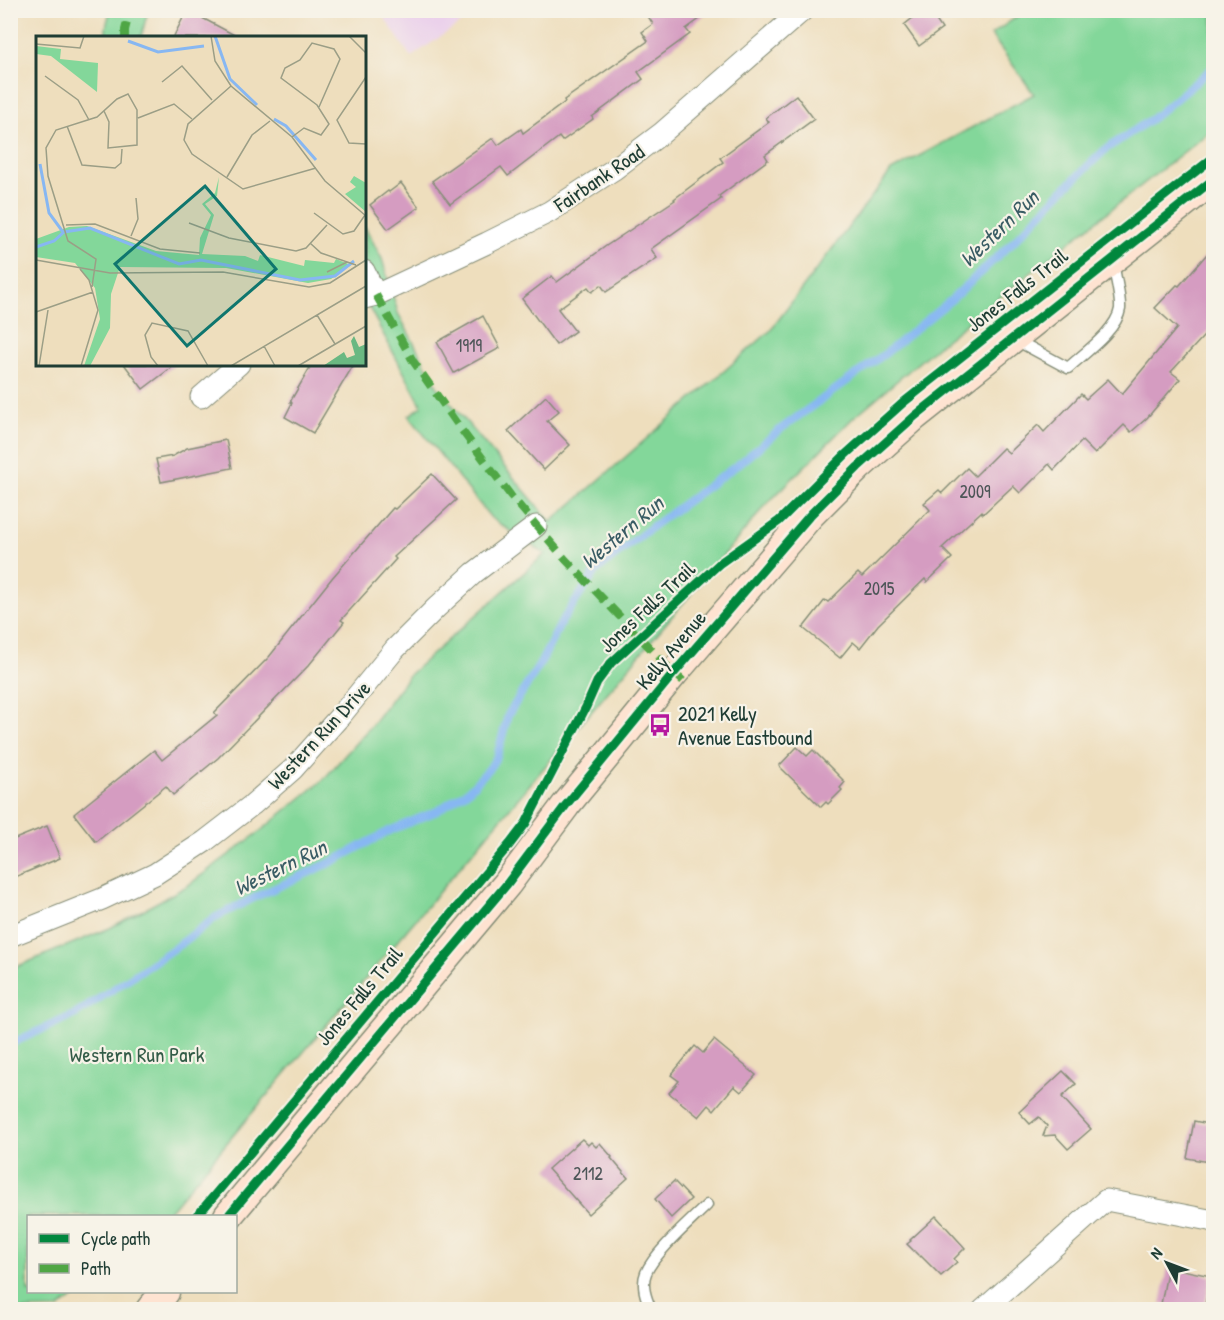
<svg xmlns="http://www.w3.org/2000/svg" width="1224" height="1320" font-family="'Patrick Hand',sans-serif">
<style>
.built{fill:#ebd1eb}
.green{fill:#83d79a;stroke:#518a67;stroke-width:1.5}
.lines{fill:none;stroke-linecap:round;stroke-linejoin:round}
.stream{stroke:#87b7f2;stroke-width:8}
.building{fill:#d59cc1}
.lane-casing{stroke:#868e78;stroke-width:13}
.street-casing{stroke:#868e78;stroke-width:23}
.secondary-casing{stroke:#868e78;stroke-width:31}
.lane{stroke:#fff;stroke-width:10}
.street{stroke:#fff;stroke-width:21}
.secondary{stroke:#fee3d1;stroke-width:28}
.quiet{stroke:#4fa644;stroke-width:8;stroke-dasharray:15 8;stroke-linecap:butt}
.cycleway-casing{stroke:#f7f3e8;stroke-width:13}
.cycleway{stroke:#00873e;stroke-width:9}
.labels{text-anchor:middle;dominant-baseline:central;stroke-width:4.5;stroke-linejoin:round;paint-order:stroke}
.number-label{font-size:18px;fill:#4c5557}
.street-label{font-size:21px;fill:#1f3d34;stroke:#f7f3e8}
.poi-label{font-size:21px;fill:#1f3d34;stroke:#f7f3e8;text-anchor:start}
.park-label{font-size:21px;fill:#335c48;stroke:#f7f3e8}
.water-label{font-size:22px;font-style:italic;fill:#395c64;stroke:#f7f3e8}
.inset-river{fill:none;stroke:#87b7f2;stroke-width:3}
.inset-road{fill:none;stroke:#9b9e86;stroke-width:1.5}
.view{fill:#0f766e;fill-opacity:0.15;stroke:#0f766e;stroke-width:3}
.inset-edge{fill:none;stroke:#1f3d34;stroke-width:3}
</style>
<rect width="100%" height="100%" fill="#f7f3e8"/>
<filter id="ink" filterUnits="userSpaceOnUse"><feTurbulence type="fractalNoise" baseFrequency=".0167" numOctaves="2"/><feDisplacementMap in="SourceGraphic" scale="12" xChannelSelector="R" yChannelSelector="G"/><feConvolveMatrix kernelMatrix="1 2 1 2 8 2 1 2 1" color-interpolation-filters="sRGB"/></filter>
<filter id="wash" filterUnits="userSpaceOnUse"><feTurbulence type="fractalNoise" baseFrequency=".008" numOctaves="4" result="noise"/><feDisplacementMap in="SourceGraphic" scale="24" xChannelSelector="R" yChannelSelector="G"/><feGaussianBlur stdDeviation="1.35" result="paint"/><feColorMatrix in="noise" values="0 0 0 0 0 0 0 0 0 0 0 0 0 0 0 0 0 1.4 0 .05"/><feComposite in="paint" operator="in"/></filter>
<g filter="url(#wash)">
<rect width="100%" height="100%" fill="#eedebd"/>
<polygon class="built" points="380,11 478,11 411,57"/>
<g class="green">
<polygon points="110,11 148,11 141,37 106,37 106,27"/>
<polygon points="1025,11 1213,11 1213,129 938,346 853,418 767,504 165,1216 28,1216 28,1292 81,1292 58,1309 11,1310 11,969 110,928 187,886 258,833 323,780 370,727 410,674 545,554 491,518 409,416 422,406 365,300 365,227 382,259 398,313 438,388 551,522 770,331 891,171 1034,94 991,35"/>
</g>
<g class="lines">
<polyline class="stream" points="10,1044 76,1014 179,945 216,917 260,895 332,862 389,831 437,811 469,790 489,769 497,756 508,715 540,664 562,621 597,570 653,526 740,463 782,428 886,353 951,300 1014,241 1062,191 1106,149 1153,118 1214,67"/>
</g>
<g id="blocks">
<g class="building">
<polygon points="644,10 712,10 686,29 690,34 638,72 643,79 592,117 593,119 562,141 559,137 508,176 501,167 450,204 432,181 493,138 498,145 521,129 523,133 565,102 564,100 648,41 642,32 653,24"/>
<polygon points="923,10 929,10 942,29 919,46 904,25"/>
<polygon points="189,11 240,38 173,38 184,16 186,17"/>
<polygon points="796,95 814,119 765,155 768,160 719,196 721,199 651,249 657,258 606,292 601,285 592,292 588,287 558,309 575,331 556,345 522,299 552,276 557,282 606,246 675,200 674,199 723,162 720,158 769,122 766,118"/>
<polygon points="401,183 419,207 388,229 370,205 388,191 389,192"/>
<polygon points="1214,246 1214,325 1171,372 1180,379 1147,418 1131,432 1124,425 1095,454 1082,441 1054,470 1049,464 1020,493 1013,486 983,514 981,512 942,548 952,558 927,582 925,579 878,625 860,648 853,642 840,658 803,628 825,600 828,602 858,573 862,577 930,510 924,503 939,490 942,493 967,468 975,476 1003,448 1009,453 1038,425 1044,432 1081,394 1086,399 1108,379 1122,394 1177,328 1155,308 1177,285 1179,286"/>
<polygon points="483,316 500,348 454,373 437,342"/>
<polygon points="124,364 176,364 143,389"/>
<polygon points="312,364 354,364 313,433 285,417 292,403 290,402"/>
<polygon points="546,396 559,411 547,421 570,445 544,470 508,431"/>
<polygon points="226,440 232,468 161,482 156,459 173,456 187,448"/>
<polygon points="432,474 456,500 394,557 396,559 341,620 344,622 309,665 218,758 173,795 166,786 96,842 74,814 154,750 162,760 217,715 214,713 269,657 332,578 393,508 395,509"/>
<polygon points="797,747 807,756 813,750 845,782 840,788 842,790 828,804 826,802 821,807 779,766"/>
<polygon points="47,826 60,858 10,879 10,841"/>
<polygon points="714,1040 756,1075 741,1092 734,1086 714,1110 709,1105 699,1117 669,1093 679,1081 671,1075 695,1046 703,1053"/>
<polygon points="1063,1071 1076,1084 1062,1097 1091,1129 1068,1149 1055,1135 1043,1136 1047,1126 1039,1117 1030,1124 1019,1112"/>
<polygon points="1194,1121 1214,1125 1214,1163 1187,1158"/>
<polygon points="582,1139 588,1145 591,1142 596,1147 600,1143 612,1157 611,1158 628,1178 588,1214 548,1169"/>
<polygon points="674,1181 691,1199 671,1218 655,1199"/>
<polygon points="936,1216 965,1248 954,1259 957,1262 941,1276 921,1256 920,1257 907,1244 911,1241 910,1240"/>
<polygon points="1168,1267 1211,1276 1204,1310 1183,1310 1161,1304"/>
</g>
</g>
</g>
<g filter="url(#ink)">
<use href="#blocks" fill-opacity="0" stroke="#868e78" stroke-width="1.5"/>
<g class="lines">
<g class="lane-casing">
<g id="lane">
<path d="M1016 340 1068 368C1083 354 1117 330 1120 309 1121 298 1115 275 1113 263"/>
<path d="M651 1310C646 1298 641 1285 646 1273 654 1253 691 1221 707 1205"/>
</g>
</g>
<g class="street-casing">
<g id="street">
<polyline points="364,271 376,295"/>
<polyline points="364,298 376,295 487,243 549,212 613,170 662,133 803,10"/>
<polyline points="201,397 239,364"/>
<polyline points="10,936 102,899 155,874 204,842 252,805 293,769 342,714 395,649 436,608 474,573 536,526"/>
<polyline points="983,1310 1106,1200 1214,1221"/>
</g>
</g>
<g class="secondary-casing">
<g id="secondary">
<polyline points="228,1216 507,884 566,805 674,673 811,514 858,467 915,416 1214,179"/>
<polyline points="150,1310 165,1292"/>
</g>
</g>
<use href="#lane" class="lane"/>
<use href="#street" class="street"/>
<use href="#secondary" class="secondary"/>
<g class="quiet">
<polyline points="125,38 125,30 130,10"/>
<polyline points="376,295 413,361 460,428 511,496 566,560 667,666 683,681"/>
</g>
<g class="cycleway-casing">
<g id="cycleway">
<polyline points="197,1216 510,844 526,823 586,707 597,682 611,663 720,563 779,521 845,455 904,402 1214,157"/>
<polyline points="228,1216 507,884 566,805 674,673 811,514 858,467 915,416 1214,179"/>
</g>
</g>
<use href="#cycleway" class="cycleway"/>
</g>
</g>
<defs>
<g id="bus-bare" transform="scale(1.8)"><path d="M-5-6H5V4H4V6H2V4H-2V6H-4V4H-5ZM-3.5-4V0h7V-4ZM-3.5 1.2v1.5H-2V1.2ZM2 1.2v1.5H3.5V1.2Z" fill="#b5179e" stroke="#f7f3e8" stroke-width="2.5" paint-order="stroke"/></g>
</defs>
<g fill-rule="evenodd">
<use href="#bus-bare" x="660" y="725"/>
</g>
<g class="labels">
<g class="number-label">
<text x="469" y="345">1919</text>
<text x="975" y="491">2009</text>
<text x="879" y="588">2015</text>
<text x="588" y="1173">2112</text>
</g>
<g class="street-label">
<text transform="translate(599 178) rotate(-34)">Fairbank Road</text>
<text transform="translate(1017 290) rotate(-38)">Jones Falls Trail</text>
<text transform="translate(647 607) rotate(-43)">Jones Falls Trail</text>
<text transform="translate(671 650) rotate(-50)">Kelly Avenue</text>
<text transform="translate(319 735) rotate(-47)">Western Run Drive</text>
<text transform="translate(359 996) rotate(-50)">Jones Falls Trail</text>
</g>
<g class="poi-label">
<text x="678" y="713">2021 Kelly<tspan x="678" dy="24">Avenue Eastbound</tspan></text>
</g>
<g class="park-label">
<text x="137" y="1054">Western Run Park</text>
</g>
<g class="water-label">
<text transform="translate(999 228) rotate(-44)">Western Run</text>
<text transform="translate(622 532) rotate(-40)">Western Run</text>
<text transform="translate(280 867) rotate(-26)">Western Run</text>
</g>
</g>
<g transform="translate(36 36)">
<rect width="330" height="330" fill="#eedebd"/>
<path d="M0 10 25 13 24 23 62 27 61 56 15 20 0 18ZM318 140 330 147V176L309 158 320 151 314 146ZM183 141 181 160 169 168 178 179 166 218 209 220 222 225 224 219 268 230 269 224 298 227 300 223 315 229 295 243 272 247 190 232 84 231 75 258 74 292 54 330H48L64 283 59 252 39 227 0 221V203L33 191 51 190 120 215 163 219 164 202 175 179 166 168 179 157Z" fill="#83d79a"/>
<path d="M318 300 323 311 330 308V330H287L308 316 311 322 319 319 315 305Z" fill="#6ab882"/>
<path class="inset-river" d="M179 0 194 43 221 69M92 5 122 16 168 10M238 83 250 90 280 124M4 128 13 177 27 196M0 211 18 205 28 196 54 192 143 228 165 224 264 244 299 240 318 225"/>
<path class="inset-road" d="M175 0 179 25 195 50 256 101 289 145 330 180M313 0 330 17M0 8 44 12 48 0M9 40 42 64 53 84M330 41 301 84 313 107 330 108M126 46 146 30 176 64M195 50 152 88 148 104 156 118 207 153 280 132M102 82 138 68 156 83M31 90 46 129 79 132 85 127 86 113M256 101 268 92 285 99 293 88 281 69 245 42 249 32 264 24 276 7 298 13 304 23 283 71M191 141 216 99 234 85M278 177 307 198 318 195 329 179M153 187 193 202 260 215 270 212 291 189M30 189 59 188 124 213 164 217M95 200 102 183 100 162M274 207 285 217 320 229M0 224 74 237 187 236 273 251 294 247 330 224M44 233 53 244 62 274 45 330M291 236 311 226M56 251 60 223 32 205 12 140 10 112 20 94 61 81 81 63 92 58 101 74V109L72 112 73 86 68 75M0 276 57 256M281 279 299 308M228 310 239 330M3 330 12 274M122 330 115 321 109 299 116 287 152 295 172 330M195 330 330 250M262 330 330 290"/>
<path class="view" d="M169 150 240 233 151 310 79 228Z"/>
<rect width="330" height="330" class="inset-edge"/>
</g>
<rect width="1224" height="1320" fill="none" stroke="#f7f3e8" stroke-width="36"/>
<rect x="27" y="1215" width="210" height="78" fill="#f7f3e8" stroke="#a1aaa0" stroke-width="1.5"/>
<rect x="39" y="1234" width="30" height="9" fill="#00873e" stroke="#a1aaa0" stroke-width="1.5"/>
<text x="81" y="1245" font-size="18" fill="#1f3d34">Cycle path</text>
<rect x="39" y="1264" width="30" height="9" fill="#4fa644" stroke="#a1aaa0" stroke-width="1.5"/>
<text x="81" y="1275" font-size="18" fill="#1f3d34">Path</text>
<g transform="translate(1167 1263) rotate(311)" stroke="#f7f3e8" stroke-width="4.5" paint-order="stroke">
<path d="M0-4.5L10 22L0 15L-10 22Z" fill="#1f3d34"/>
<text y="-9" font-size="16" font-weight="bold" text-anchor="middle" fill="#1f3d34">N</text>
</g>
</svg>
